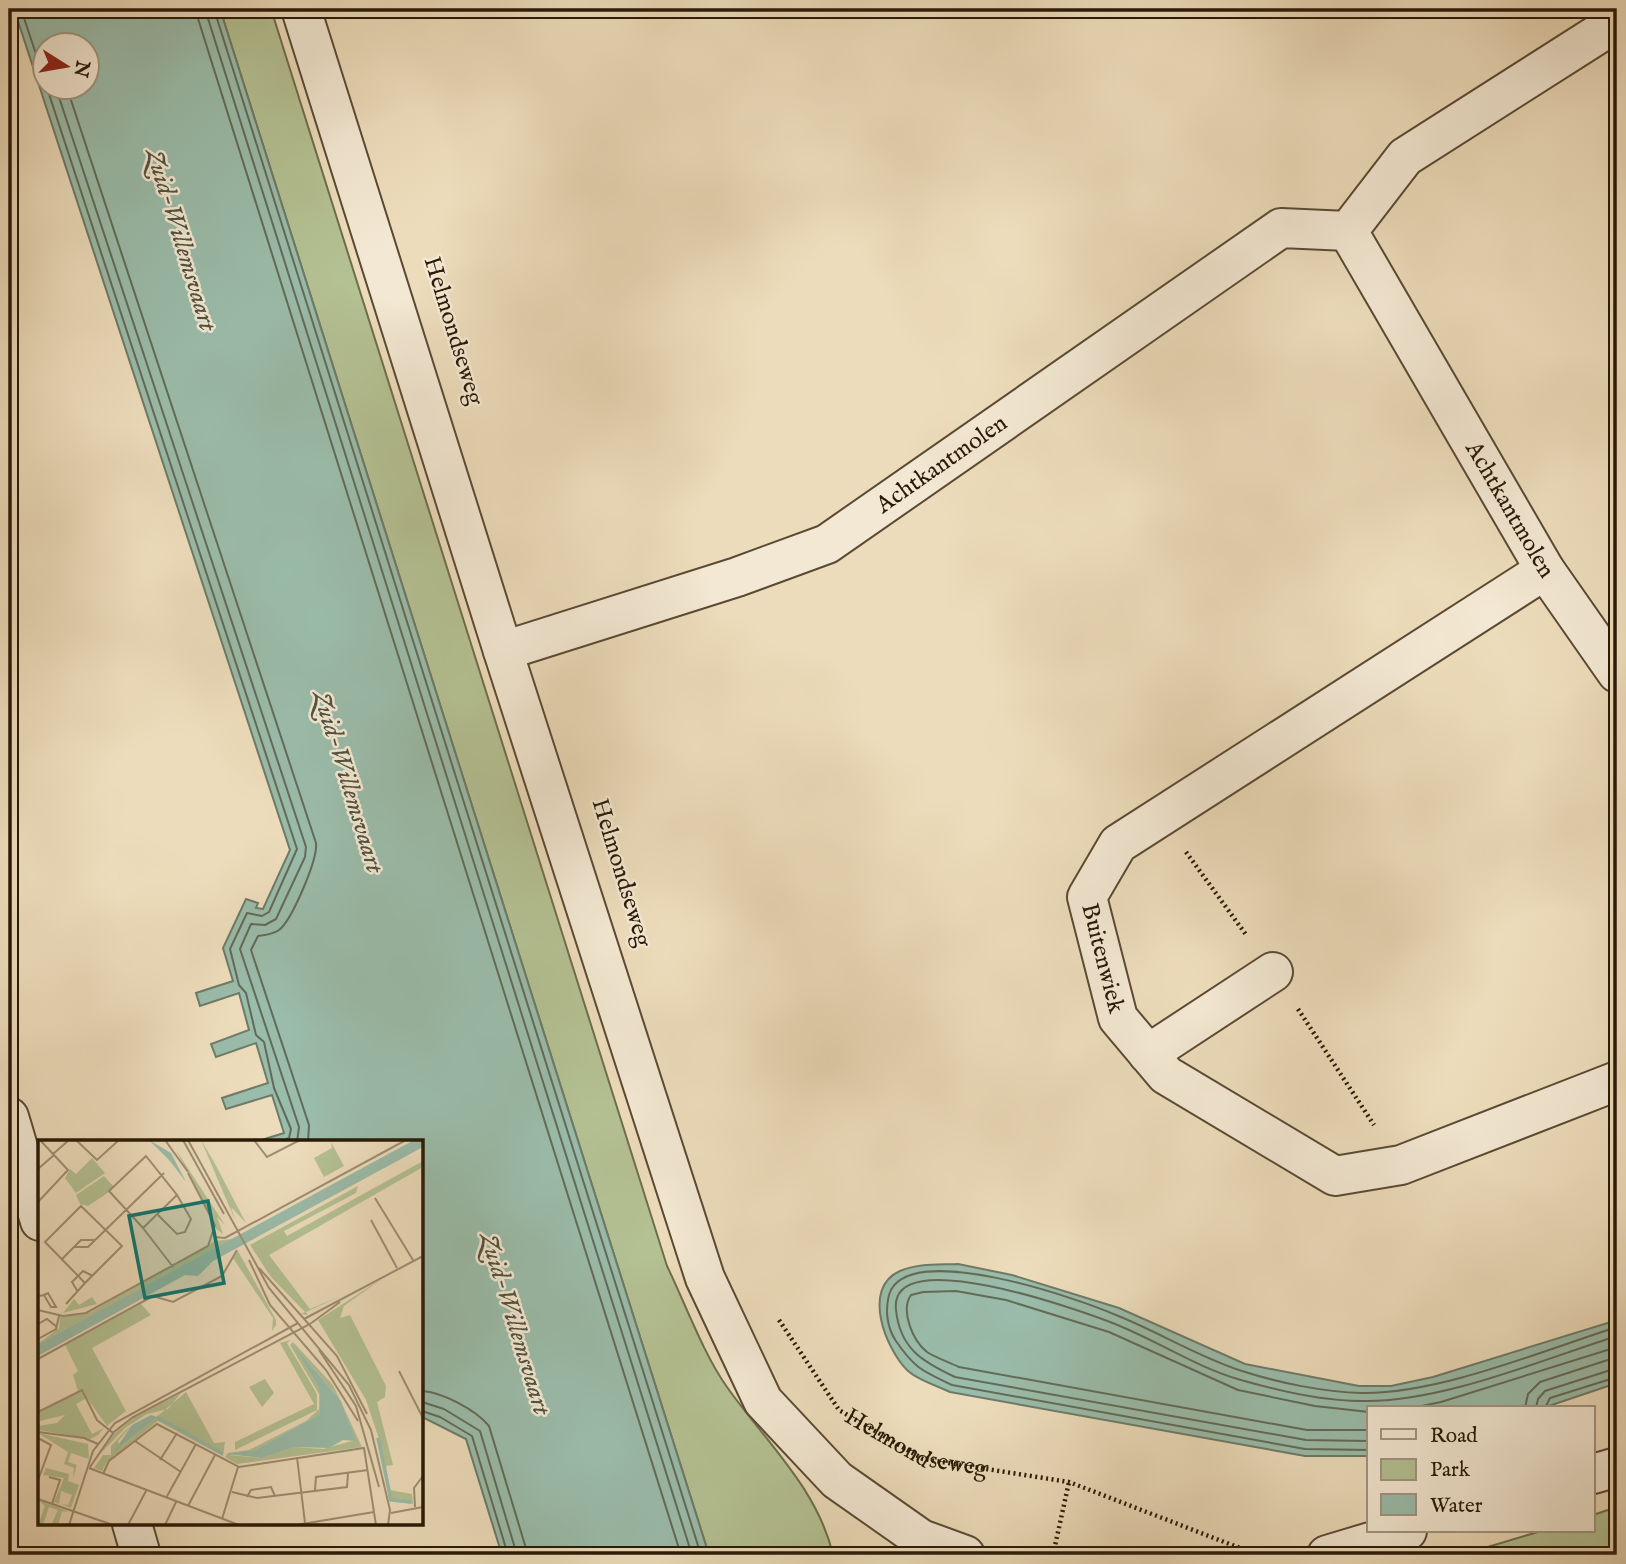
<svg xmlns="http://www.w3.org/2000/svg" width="1626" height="1564" font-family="'IM FELL English',serif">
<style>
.green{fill:#b4c193;stroke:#6e6e4c;stroke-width:2}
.water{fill:#9abcaa;stroke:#6d7b68;stroke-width:2;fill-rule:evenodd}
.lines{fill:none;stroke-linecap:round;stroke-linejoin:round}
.shore{stroke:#626b58;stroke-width:2}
.minor-casing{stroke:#5a4a33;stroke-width:42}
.path{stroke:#291a06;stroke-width:4.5;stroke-dasharray:2 3.5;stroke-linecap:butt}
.minor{stroke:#f3e8d3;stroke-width:38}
.labels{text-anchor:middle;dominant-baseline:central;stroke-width:5;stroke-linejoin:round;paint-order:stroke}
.street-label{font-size:24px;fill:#291a06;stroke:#f3e8d3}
.water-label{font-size:26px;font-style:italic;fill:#51533f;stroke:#f3e8d3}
.inset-river{fill:none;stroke:#9abcaa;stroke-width:3.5}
.inset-road{fill:none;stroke:#9f8e73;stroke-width:2}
.view{fill:#0f766e;fill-opacity:0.15;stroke:#0f766e;stroke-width:3.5}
.inset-edge{fill:none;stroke:#291a06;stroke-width:3.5}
</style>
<rect width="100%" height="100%" fill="#eddcbb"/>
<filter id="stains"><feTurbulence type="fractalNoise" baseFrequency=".00286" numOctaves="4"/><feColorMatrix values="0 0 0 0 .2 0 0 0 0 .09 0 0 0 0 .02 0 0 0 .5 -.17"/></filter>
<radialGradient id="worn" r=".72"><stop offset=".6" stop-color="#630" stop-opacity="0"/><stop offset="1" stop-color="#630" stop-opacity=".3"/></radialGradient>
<g class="green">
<path d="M220 9H271L667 1266C685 1303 704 1355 727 1387 765 1441 818 1489 833 1555H709Z"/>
<polygon points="1617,1507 1617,1555 1461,1555 1541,1531 1593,1531 1593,1515"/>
</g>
<g class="water">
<path d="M14 9H220L709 1555H502L466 1439 422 1417V1142H255L284 1133 272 1095 226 1109 222 1098 268 1083 256 1043 216 1057 211 1044 249 1030 239 993 200 1006 196 993 233 981 223 948 246 899 258 903 256 908 263 909 290 850ZM46 46H88V88H46Z"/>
<path d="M958 1264 1012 1275 1119 1308 1245 1364 1359 1386H1391L1433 1377 1617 1320V1383L1543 1408H1369V1456H1305L950 1392C938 1386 917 1380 907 1370 886 1349 861 1288 900 1271 918 1263 939 1265 958 1264Z"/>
</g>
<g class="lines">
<g class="shore">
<polyline points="21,9 46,84"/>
<polyline points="195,9 681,1555"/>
<polyline points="205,9 692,1555"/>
<polyline points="214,9 701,1555"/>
<polyline points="47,88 297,849 269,912 262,916 247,913 230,949 239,985 246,993 256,1035 264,1042 274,1088 291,1129 289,1138 279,1142"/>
<polyline points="56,88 306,847 305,857 276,919 265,925 251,924 240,949 299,1127 297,1142"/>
<path d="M67 88 316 843C318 859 292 920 279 930 272 935 265 935 258 936L251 950 309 1125 308 1142"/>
<path d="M422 1391C442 1392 476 1410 489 1426L528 1555"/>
<polyline points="422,1402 444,1409 480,1431 517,1555"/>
<polyline points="1412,1408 1441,1402 1617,1347"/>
<polyline points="1525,1408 1528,1394 1540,1382 1617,1357"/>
<polyline points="1536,1408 1538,1399 1545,1391 1617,1368"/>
<polyline points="1545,1408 1550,1398 1617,1377"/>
<polyline points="422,1411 440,1417 472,1436 508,1555"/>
<path d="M1369 1412 1315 1406 1238 1390 1109 1332 1006 1300 956 1291 923 1292 911 1295C900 1311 913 1341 927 1352 936 1358 949 1362 959 1367L1307 1430H1369"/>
<path d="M1369 1441 1306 1440 955 1377C923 1362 900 1349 896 1310 888 1241 1081 1311 1110 1322 1155 1339 1195 1367 1241 1380 1279 1391 1322 1401 1361 1401 1440 1403 1541 1360 1617 1336"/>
<path d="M1369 1450 1305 1449 952 1385C923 1371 915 1369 896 1341 887 1328 885 1310 889 1295 906 1238 1079 1299 1116 1315 1159 1332 1198 1357 1242 1371 1279 1383 1324 1392 1362 1393 1439 1394 1542 1351 1617 1327"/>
</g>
<g class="minor-casing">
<g id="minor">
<polyline points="301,9 503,651 705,1278 763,1401 837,1480 921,1539 965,1555"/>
<path id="s2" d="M1617 22 1405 157 1348 231 1545 570 1617 673"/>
<path id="s3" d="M1545 570 1118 844 1087 897 1118 1018 1166 1075 1335 1176 1401 1165 1617 1081"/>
<path id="s4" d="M503 651 737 577 827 544 1281 228 1348 231"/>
<polyline points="1148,1054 1273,972"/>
<polyline points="9,1117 40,1221"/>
<polyline points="1593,1474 1617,1467"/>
<polyline points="132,1524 141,1555"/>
<polyline points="1327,1555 1407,1531"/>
</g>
</g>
<g class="path">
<polyline points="1186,852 1247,936"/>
<polyline points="1298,1009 1374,1125"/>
<path id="s1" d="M779 1320 839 1410 923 1459 1069 1482 1258 1555"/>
<polyline points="1053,1555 1069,1482"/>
</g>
<use href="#minor" class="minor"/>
</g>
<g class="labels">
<g class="street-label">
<text transform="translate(453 331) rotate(73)">Helmondseweg</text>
<text stroke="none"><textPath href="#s4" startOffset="481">Achtkantmolen</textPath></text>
<text stroke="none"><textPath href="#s2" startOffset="667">Achtkantmolen</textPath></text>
<text transform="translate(621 873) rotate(73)">Helmondseweg</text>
<text stroke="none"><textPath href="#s3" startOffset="632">Buitenwiek</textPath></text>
<text stroke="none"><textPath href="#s1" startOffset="194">Helmondseweg</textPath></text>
</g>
<g class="water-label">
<text transform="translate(181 240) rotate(73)">Zuid-Willemsvaart</text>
<text transform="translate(348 782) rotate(73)">Zuid-Willemsvaart</text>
<text transform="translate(515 1324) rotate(73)">Zuid-Willemsvaart</text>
</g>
</g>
<g transform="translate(38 1140)">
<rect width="385" height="385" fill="#eddcbb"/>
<path d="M163 0 175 20 208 83 193 67 197 80ZM293 2 306 26 286 37 276 18 294 8ZM138 10 187 85 179 77 185 94 178 89ZM54 18 67 33 38 53 27 38 32 29 38 34ZM385 21V27L231 115 272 169 303 156 268 172 270 175 263 174 267 172 233 137 212 105 320 46 318 53 246 91 249 96ZM66 36 75 46 71 52 50 66 42 64 38 55ZM194 99 0 204 21 188 22 177 53 172 177 101ZM200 111 238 180V185L234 191 235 178 195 118ZM345 138 306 166 302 178 312 175 348 246 347 257 339 262 355 325 348 326 352 350 374 354 375 364 351 361 342 302 328 260 280 180ZM54 157 59 164 25 173 36 159 41 165ZM103 164 113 175 54 208 88 271 69 286 49 258 38 264 54 294 66 288 60 295 52 299 0 290V286L19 283 27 275 2 281 1 273 40 251 35 235 40 231 27 205ZM253 200 249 203 279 254V270L197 310V302L276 264 242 203ZM255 202 295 245 324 307 199 324 187 317 190 313 211 310 268 281 281 269V254L252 205ZM255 204 303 261 317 300 285 309 257 307 224 318 191 315 217 310 282 274 281 248ZM227 239 236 253 224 267 211 247ZM148 252 176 303 187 302 185 316 120 281 69 322 64 331 56 328 65 315H73V306L87 291 94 285 80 301 83 307ZM142 254 130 269 109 274 87 288 62 314 76 294 98 276ZM0 293 50 304 51 319 33 313 30 322 39 325 35 338 36 328 26 324 30 312ZM8 328 31 334 30 341 41 345 33 368 23 364 30 365 34 355 23 351 21 364 16 362 26 338 5 335ZM0 360 29 371V372L24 371 20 385H13L20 370 11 367 5 385H0L7 366Z" fill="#b4c193" fill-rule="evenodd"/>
<path d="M111 0 133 13 148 42 132 21ZM376 0H385V7L175 121 160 136 147 135 0 216V204ZM254 203 303 261 318 301 305 300 291 308 257 307 224 318 189 314 217 310 282 274 281 248ZM113 275 119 277 75 313 94 285Z" fill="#9abcaa"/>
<path class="inset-river" d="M119 277 185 314M340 298 353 360 373 362"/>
<path class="inset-road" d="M38 0 59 20 81 0M127 0 150 32M145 0 186 74M150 0 231 148 311 245 333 290 352 370 350 385M216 0 229 17 262 0M15 14 31 0M108 16 139 55 105 88 71 51ZM0 29 16 15M337 58 375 120M0 62 30 30 2 0M43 66 84 106 47 143 7 102ZM120 75 139 94 147 92 153 79 139 55M333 80 359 128M105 88 135 127M176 97 187 98 368 0M36 107H50L126 33M23 120 43 100H57M211 120 232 165 288 230 320 281M221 128 299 216 329 274M40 152 34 142 45 131 55 136M1 156 6 155 13 167H18L10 153 6 155M28 164 47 143M0 170 25 176 48 173 170 106 177 85 150 33M266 179 385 116M0 184 9 179 19 187M0 199 18 189 21 176M281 210 318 266 341 347M0 219 115 156 135 162 184 136 199 110M361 231 385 278M0 272 44 250 59 280 75 293M0 292 46 298 60 304M0 298 13 305 0 340M97 301 143 332M259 317 267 383M122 320 139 293M52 327 76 292 95 277 272 184 302 162M51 328 201 385M65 334 71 321 119 284 201 327 326 308 338 385M11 337 22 340 14 364M277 350 278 337 330 330M194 352 219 358 309 347 310 333M209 357 213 350 233 347 237 356M128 358 158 304M0 359 75 385M150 366 177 315M377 367 376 348 385 336M353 373 385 367M184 379 200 327M31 385 55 311 77 283 260 183M90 385 108 351M127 385 138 362M258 385 336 372"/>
<path class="view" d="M170 61 186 143 107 158 91 76Z"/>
<rect width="385" height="385" class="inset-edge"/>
</g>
<rect width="1626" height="1564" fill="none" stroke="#eddcbb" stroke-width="35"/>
<rect x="10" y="10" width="1605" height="1543" fill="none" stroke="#291a06" stroke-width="3.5"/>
<rect x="18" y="18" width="1591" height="1529" fill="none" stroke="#291a06" stroke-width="2"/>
<rect x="1367" y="1406" width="228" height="126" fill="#f3e8d3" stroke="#a29681" stroke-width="2"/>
<rect x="1381" y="1429" width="35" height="10" fill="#f3e8d3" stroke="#a29681" stroke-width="2"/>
<text x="1430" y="1442" font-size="21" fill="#291a06">Road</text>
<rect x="1381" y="1459" width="35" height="21" fill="#b4c193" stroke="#a29681" stroke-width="2"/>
<text x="1430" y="1476" font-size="21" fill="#291a06">Park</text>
<rect x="1381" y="1494" width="35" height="21" fill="#9abcaa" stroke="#a29681" stroke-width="2"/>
<text x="1430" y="1512" font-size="21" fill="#291a06">Water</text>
<g transform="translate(66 66) rotate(101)"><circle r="33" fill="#f3e8d3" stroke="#a29681" stroke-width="2"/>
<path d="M0-5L12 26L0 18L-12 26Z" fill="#8f2418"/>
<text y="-10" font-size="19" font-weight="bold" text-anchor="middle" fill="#291a06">N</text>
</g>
<rect width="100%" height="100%" filter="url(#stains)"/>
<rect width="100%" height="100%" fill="url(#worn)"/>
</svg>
